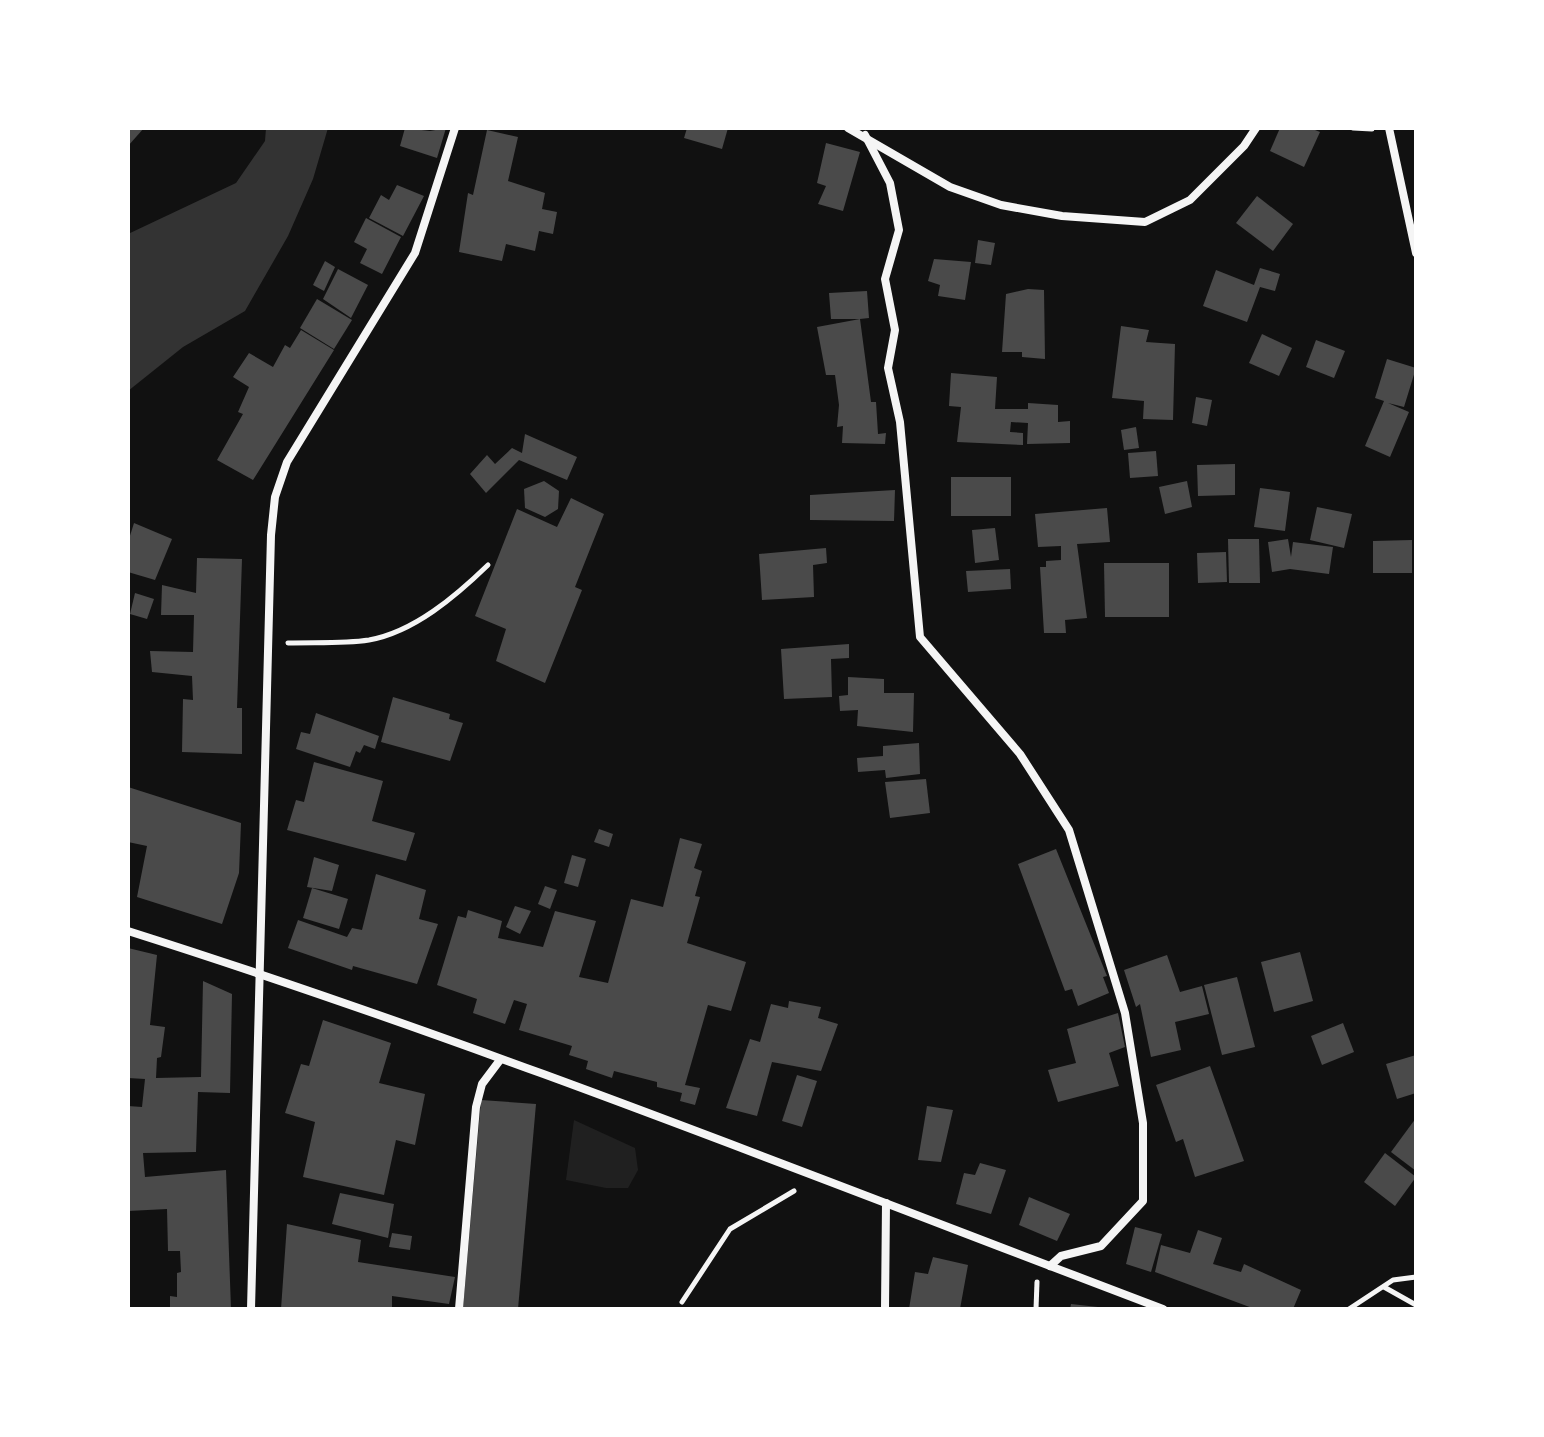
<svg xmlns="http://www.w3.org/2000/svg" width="1544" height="1437" font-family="Jost,sans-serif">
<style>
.green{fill:#202020}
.water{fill:#333}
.building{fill:#4a4a4a}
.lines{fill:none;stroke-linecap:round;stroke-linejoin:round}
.path{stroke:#f5f5f5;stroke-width:5}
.minor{stroke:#f5f5f5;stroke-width:8}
</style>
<rect width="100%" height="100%" fill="#111"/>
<polygon class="green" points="574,1120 635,1148 638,1170 628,1188 606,1188 566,1180"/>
<polygon class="water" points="266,128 328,128 313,179 288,236 245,311 183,347 128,391 128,234 236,183 265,141"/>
<g class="building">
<polygon points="128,128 144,128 128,146"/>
<polygon points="405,128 430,131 446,128 437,158 400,146"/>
<polygon points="687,128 728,128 722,149 684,138"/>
<polygon points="1280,128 1310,128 1320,132 1304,167 1270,151"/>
<polygon points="487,130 518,137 508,181 545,193 542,209 557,212 553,234 539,231 535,251 506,244 502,261 459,252 468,193 473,195"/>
<polygon points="826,143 860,152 843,211 818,204 826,186 817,183"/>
<polygon points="397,185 424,196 403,236 369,218 381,195 389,200"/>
<polygon points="1257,196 1293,224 1273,251 1236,223"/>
<polygon points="366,218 401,237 382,274 360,263 367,249 354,242"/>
<polygon points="978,240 995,243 991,265 975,263"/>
<polygon points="934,259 971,262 965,300 938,296 940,285 928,281"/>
<polygon points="325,261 335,267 324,291 313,285"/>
<polygon points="1260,268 1280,274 1275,291 1260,287 1247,322 1203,306 1216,270 1254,285"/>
<polygon points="338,269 368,285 351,318 323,299"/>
<polygon points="1028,289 1044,290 1045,359 1022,357 1022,352 1002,352 1006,294"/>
<polygon points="867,291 869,318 860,319 871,402 876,402 878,434 886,433 885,444 842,443 843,426 837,427 839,405 835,375 826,375 817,327 860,319 831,319 829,293"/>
<polygon points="317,299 352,320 334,349 300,328"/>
<polygon points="1121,326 1149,330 1146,342 1175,344 1173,420 1143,419 1144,401 1112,398"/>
<polygon points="301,330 334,350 253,480 217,460 243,414 238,412 249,387 233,377 249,353 273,367 285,345 290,348"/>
<polygon points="1262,334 1292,348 1279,376 1249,363"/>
<polygon points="1316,340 1345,351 1334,378 1306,367"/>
<polygon points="1387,359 1416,368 1404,407 1388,403 1409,412 1390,457 1365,446 1384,401 1375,398"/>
<polygon points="951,373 997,377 995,409 1028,409 1028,403 1058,405 1058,422 1070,421 1070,443 1027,444 1028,423 1011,422 1010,432 1023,433 1023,445 957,442 961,407 949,406"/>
<polygon points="1196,397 1212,400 1207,426 1192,423"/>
<polygon points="1136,427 1139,448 1124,450 1121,430"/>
<polygon points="525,434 577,457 567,480 519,460 486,493 470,474 487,455 495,464 512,448 522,453"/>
<polygon points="1156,451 1158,476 1130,478 1128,453"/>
<polygon points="1235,464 1235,495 1198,496 1197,465"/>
<rect x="951" y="477" width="60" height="39"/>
<polygon points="544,481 559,491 558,509 545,517 525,508 524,489"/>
<polygon points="1187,481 1192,507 1165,514 1159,487"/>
<polygon points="1260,488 1290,492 1285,531 1254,527"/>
<polygon points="895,490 894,521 810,520 810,495"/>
<polygon points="571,498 604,514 575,587 582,590 545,683 496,661 506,629 475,616 517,509 557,527"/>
<polygon points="1317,507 1352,514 1344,548 1310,540"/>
<polygon points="1107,508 1110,542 1077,544 1087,618 1065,620 1066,633 1044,633 1040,567 1046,567 1046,561 1061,560 1061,546 1038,547 1035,514"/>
<polygon points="134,523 172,539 155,580 128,572 128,542"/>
<polygon points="995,528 999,560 975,563 972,530"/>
<polygon points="1228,539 1259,539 1260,583 1229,583"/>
<polygon points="1288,539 1291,557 1293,542 1333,547 1329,574 1290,569 1272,572 1268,542"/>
<polygon points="1412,540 1412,573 1373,573 1373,541"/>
<polygon points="826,548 827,563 813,565 814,597 762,600 759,554"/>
<polygon points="1226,552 1227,582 1198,583 1197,553"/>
<polygon points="197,558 242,559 237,708 242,708 242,754 182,752 183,699 193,700 192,676 152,672 150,651 193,652 194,615 161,615 162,585 196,593"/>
<polygon points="1104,563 1169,563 1169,617 1105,617"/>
<polygon points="1010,569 1011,589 968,592 966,571"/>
<polygon points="135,593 154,599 147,619 130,614"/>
<polygon points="849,644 849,658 831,659 832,697 784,699 781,649"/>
<polygon points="848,677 884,679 884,693 914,693 913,732 857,726 858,710 840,711 839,696 848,695"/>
<polygon points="393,697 450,714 449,719 463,723 450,761 381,742"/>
<polygon points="316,713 379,736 375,749 364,745 360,753 356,751 350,767 296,749 301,732 310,734"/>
<polygon points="919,743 920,774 886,778 885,770 858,772 857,758 883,756 883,746"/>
<polygon points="314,762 383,781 372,821 415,833 406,861 287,830 296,800 304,802"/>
<polygon points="926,779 930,813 890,818 885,782"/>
<polygon points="128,787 241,823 239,873 222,924 137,897 147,846 128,842"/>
<polygon points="599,829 613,834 609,847 594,842"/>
<polygon points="680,838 702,844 694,868 702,871 695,896 700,897 687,943 746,962 731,1011 708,1005 685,1085 700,1088 695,1105 680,1101 682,1093 657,1087 657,1082 614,1071 612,1078 586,1069 588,1061 569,1055 572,1046 519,1030 527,1004 514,1000 505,1024 473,1013 477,999 437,985 458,916 466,918 468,910 502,921 498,938 543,947 555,911 596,921 579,977 608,983 631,899 663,907"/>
<polygon points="1056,849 1107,976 1103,977 1109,993 1078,1006 1072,989 1065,991 1018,864"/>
<polygon points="572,855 586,859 578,887 564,883"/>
<polygon points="314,857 339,865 332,891 307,887"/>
<polygon points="376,874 426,890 419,919 438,924 417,984 353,966 352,970 288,948 298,920 347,937 352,928 362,930"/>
<polygon points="545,886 557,890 550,909 538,904"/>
<polygon points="312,888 348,899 339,929 303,918"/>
<polygon points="515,906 531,911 520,934 506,927"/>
<polygon points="128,948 157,955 150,1025 165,1027 161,1057 157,1058 156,1078 201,1077 203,981 232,994 230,1093 198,1092 196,1152 143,1153 145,1177 226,1170 231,1309 170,1309 170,1296 177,1297 177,1273 181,1272 180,1251 168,1251 167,1209 128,1211 128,1106 142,1107 145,1079 128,1078"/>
<polygon points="1300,952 1313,1001 1274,1012 1261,962"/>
<polygon points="1167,955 1180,992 1202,986 1209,1014 1175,1022 1181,1050 1151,1057 1140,1004 1136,1007 1124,970"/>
<polygon points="1237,977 1255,1047 1222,1055 1204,985"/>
<polygon points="789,1001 821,1007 818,1018 838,1024 821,1071 772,1062 757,1116 726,1108 750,1039 760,1042 771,1004 788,1008"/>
<polygon points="1118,1013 1125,1047 1109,1053 1119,1086 1058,1102 1048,1070 1076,1063 1067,1029"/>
<polygon points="323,1020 391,1043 379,1083 425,1094 415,1145 396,1140 384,1195 303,1177 315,1122 285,1113 301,1064 309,1066"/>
<polygon points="1343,1023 1354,1052 1322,1065 1311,1036"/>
<polygon points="1416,1055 1416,1093 1397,1099 1386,1064"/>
<polygon points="1210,1066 1244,1161 1195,1177 1183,1139 1176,1142 1156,1085"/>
<polygon points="797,1075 817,1081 802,1127 782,1121"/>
<polygon points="481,1100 536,1104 518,1309 463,1309"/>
<polygon points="927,1106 953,1110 941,1162 918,1160"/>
<polygon points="1416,1118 1416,1171 1391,1152"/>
<polygon points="1385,1153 1416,1177 1395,1206 1364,1182"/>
<polygon points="980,1163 1006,1170 991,1214 956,1204 964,1173 975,1175"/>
<polygon points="340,1193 394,1204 388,1238 332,1224"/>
<polygon points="1029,1197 1070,1214 1057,1241 1019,1225"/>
<polygon points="287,1224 361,1240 358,1262 455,1277 449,1304 392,1296 392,1309 281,1309"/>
<polygon points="1135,1227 1162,1234 1151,1272 1126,1264"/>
<polygon points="1198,1230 1222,1238 1213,1264 1241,1272 1244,1264 1301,1290 1293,1309 1255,1309 1155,1272 1161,1245 1190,1253"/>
<polygon points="392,1233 412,1236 410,1250 389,1247"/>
<polygon points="933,1257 968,1265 960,1309 909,1309 915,1272 928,1274"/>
<polygon points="1071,1304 1098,1307 1098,1309 1070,1309"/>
</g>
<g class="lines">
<g class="path">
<polyline points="1353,128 1372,129"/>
<path d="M288 643C314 642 343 644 369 640 414 632 456 596 488 565"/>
<polyline points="1384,1287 1416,1305"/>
<polyline points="682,1302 730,1229 794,1191"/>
<polyline points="1036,1309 1037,1282"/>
<polyline points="1349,1309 1393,1280 1416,1277"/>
</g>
<g class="minor">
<polyline points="848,128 950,187 1001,205 1062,216 1145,222 1190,200 1244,146 1256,128"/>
<polyline points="1389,128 1416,253"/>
<polyline points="865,135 890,183 899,230 885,279 895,330 888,368 900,422 920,637 1020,754 1069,830 1125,1013 1143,1123 1143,1201 1101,1246 1061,1256 1050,1266"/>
<path d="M128 931C478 1042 820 1179 1163 1309"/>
<polyline points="251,1309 271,535 275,497 287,462 415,253 455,128"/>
<polyline points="459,1309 476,1107 482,1084 500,1060"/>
<polyline points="885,1309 886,1203"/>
</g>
</g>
<rect width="1544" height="1437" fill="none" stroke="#ffffff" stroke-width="260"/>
</svg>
